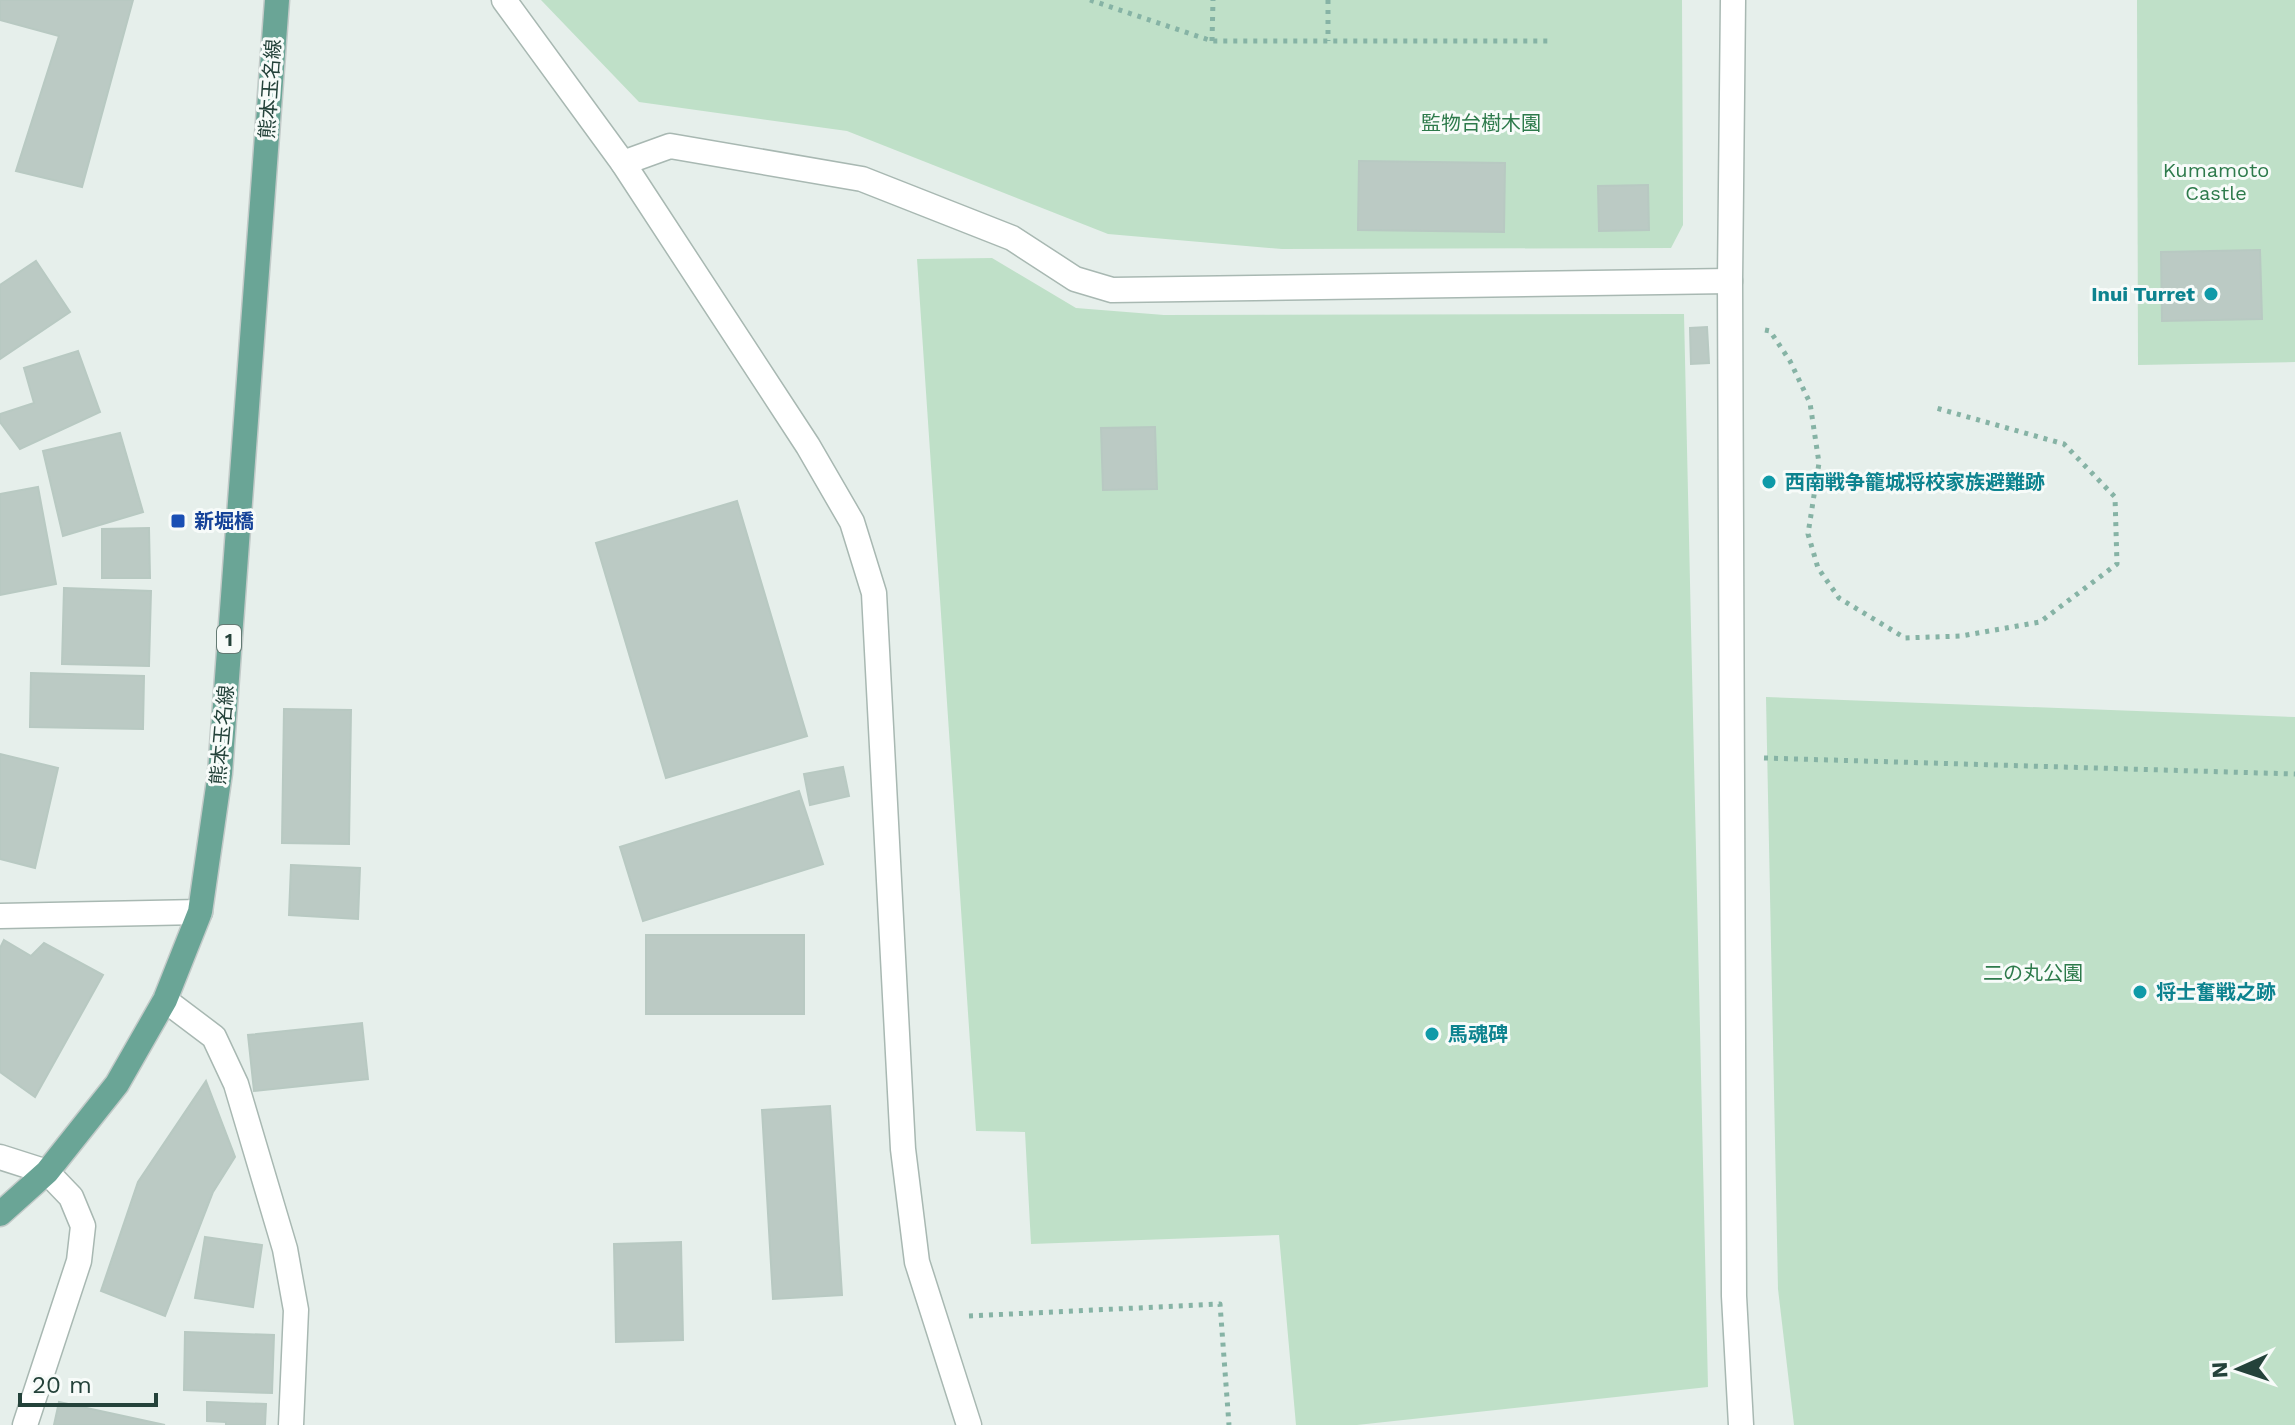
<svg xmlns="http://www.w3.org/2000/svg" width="2295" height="1425" font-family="'Work Sans','Noto Sans JP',sans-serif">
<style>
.green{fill:#bfe0c8}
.building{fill:#bbcac4;stroke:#b8c9c2;stroke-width:2}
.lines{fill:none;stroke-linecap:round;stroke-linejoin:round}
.minor-casing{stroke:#a8b8b2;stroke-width:27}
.major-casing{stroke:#c2cac8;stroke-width:27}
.path{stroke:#86b3a5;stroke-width:5;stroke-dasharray:4 6;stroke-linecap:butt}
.minor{stroke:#fff;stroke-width:24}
.major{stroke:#6aa596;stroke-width:24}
.culture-dot{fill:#0f9aa8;stroke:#f7fbf9;stroke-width:3}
.transit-dot{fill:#1a4fb4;stroke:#f7fbf9;stroke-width:3}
.labels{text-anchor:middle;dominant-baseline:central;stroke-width:6;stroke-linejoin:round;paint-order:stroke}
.shield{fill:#f7fbf9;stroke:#637a73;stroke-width:2}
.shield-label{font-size:18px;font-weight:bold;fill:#24423a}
.street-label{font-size:20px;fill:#24423a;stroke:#f7fbf9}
.park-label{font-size:20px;fill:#2d7a4b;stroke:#f7fbf9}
.culture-label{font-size:20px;font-weight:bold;fill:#0d838f;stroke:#f7fbf9;text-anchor:start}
.transit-label{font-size:20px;font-weight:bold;fill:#164399;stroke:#f7fbf9;text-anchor:start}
</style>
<rect width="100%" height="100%" fill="#e6efeb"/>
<g class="green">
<polygon points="541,0 1682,0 1683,225 1671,248 1282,249 1108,234 847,131 639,102"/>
<polygon points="2137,0 2295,0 2295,362 2138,365"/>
<polygon points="992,258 1076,308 1164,315 1684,314 1708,1387 1357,1425 1296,1425 1279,1235 1031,1244 1025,1132 976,1131 917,259"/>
<polygon points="1766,697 2295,717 2295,1425 1794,1425 1778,1289"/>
</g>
<g class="building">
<polygon points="0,0 133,0 82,187 16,171 59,36 0,20"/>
<polygon points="1359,161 1505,163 1504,232 1358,230"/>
<polygon points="1648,185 1649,230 1599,231 1598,186"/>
<polygon points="2260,250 2262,319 2162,321 2161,252"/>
<polygon points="36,261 70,312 0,359 0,285"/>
<polygon points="1707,327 1709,363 1691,364 1690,328"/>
<polygon points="78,351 100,412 20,449 0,422 0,414 34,403 24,368"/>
<polygon points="1155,427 1157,489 1103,490 1101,428"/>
<polygon points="120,433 143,512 63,536 43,451"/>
<polygon points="38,487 56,584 0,595 0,494"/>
<polygon points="737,501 807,736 666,778 596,543"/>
<polygon points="149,528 150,578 102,578 102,529"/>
<polygon points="64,588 151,591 149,666 62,664"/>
<polygon points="31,673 144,676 143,729 30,727"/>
<polygon points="284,709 351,710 349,844 282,843"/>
<polygon points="0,754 58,768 35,868 0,859"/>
<polygon points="843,767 849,796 810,805 804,774"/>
<polygon points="799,791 823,864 643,921 620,847"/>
<polygon points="291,865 360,868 358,919 289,915"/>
<rect x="646" y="935" width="158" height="79"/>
<polygon points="4,940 31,956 44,943 103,975 35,1097 0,1072 0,948"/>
<polygon points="362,1023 368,1079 254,1091 248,1035"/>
<polygon points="206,1081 235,1157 213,1192 165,1316 101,1291 138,1182"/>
<polygon points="830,1106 842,1295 773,1299 762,1110"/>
<polygon points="205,1237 262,1245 253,1307 195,1298"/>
<polygon points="681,1242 683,1340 616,1342 614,1244"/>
<polygon points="185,1332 274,1335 272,1393 184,1390"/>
<polygon points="59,1402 165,1425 54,1425"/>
<polygon points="207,1402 266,1404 265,1425 226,1425 226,1422 207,1421"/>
</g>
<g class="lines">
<g class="minor-casing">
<g id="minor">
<polyline points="504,0 623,163 808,446 852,522 874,593 903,1149 917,1262 969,1425"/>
<polyline points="1733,0 1730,281 1734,1296 1741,1425"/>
<polyline points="623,163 670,146 862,179 1012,238 1075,279 1112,290 1730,281"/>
<polyline points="0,916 200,912"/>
<polyline points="165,1000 214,1037 236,1084 285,1249 296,1310 291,1425"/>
<polyline points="0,1157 47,1172 71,1197 83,1226 79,1261 25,1425"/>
</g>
</g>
<g class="major-casing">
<polyline id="major" points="0,1214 47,1172 117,1084 165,1000 200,912 220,773 277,0"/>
</g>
<g class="path">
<polyline points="1090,0 1212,41 1549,41"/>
<polyline points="1328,0 1328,41"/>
<polyline points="1212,41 1213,0"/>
<polyline points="1765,330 1770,331 1790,361 1810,403 1819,463 1808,534 1818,568 1839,598 1905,638 1961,636 2040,622 2117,564 2115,497 2064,444 1936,408"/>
<polyline points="1764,758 2295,774"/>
<polyline points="969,1316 1220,1304 1229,1425"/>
</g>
<use href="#minor" class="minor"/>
<use href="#major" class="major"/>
</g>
<g class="culture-dot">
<circle cx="2211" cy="294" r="8"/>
<circle cx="1769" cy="482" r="8"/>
<circle cx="2140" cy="992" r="8"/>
<circle cx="1432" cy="1034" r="8"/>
</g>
<rect class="transit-dot" x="170" y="513" width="16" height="16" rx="4"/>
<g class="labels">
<rect class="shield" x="217" y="625" width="24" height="28" rx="6"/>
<g class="shield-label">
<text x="229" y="639">1</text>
</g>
<g class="street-label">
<text transform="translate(270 89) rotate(-86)">熊本玉名線</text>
<text transform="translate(222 735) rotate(-85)">熊本玉名線</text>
</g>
<g class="park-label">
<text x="1481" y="123">監物台樹木園</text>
<text x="2216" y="170">Kumamoto<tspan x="2216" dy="23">Castle</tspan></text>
<text x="2033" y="973">二の丸公園</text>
</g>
<g class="culture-label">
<text x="2195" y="294" text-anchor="end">Inui Turret</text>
<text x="1785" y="482">西南戦争籠城将校家族避難跡</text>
<text x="2156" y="992">将士奮戦之跡</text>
<text x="1448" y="1034">馬魂碑</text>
</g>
<g class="transit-label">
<text x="194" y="521">新堀橋</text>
</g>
</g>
<g transform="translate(2239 1369) rotate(267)" stroke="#f7fbf9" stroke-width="6" paint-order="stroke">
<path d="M0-6L14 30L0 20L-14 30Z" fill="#24423a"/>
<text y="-12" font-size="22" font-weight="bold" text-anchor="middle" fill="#24423a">N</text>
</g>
<path d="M20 1393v12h136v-12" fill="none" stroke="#24423a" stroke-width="4"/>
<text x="32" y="1393" font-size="24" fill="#24423a" stroke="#f7fbf9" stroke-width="6" paint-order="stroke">20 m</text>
</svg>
